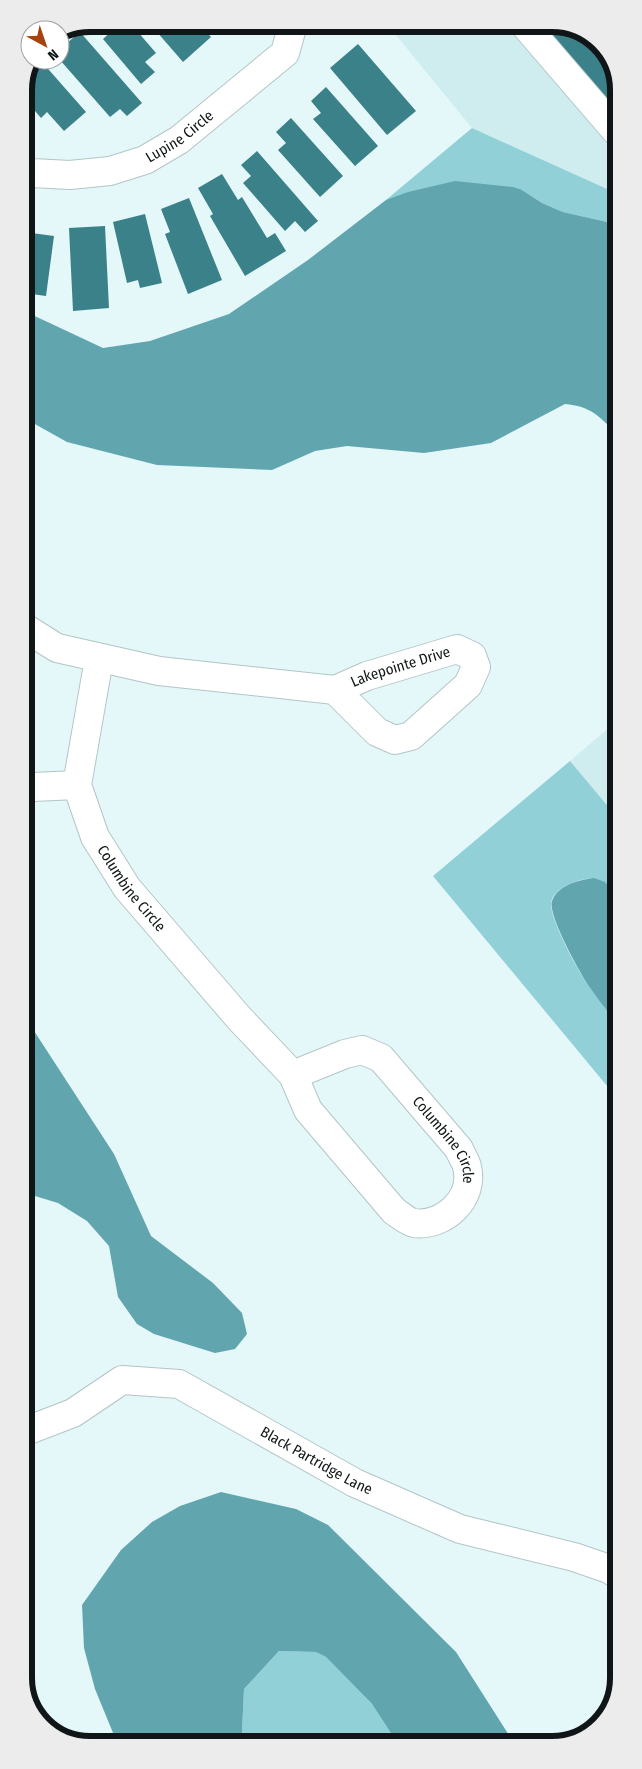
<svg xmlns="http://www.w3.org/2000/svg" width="642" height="1769" font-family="'Fira Sans Condensed',sans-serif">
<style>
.built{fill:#cfecef}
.green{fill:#92d0d8}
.water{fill:#61a5ae}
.building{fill:#3b8189}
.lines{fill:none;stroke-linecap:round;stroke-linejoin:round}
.minor-casing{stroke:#b3c5c7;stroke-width:30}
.minor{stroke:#fff;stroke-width:28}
.labels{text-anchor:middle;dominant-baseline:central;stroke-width:4;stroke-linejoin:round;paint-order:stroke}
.street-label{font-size:15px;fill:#101617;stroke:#fff}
.rim{fill:none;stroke:#101617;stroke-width:6}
</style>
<rect width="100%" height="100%" fill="#e4f7f9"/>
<g class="built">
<polygon points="387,24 556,24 595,40 616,73 616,193 472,128"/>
<polygon points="617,721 617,817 570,761"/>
</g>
<g class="green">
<polygon points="472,128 616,193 616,224 563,212 542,203 522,190 386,200"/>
<path d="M570 761 617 817V896C608 885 601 877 586 879 573 881 551 890 551 905 552 923 577 969 588 985 595 996 611 1011 617 1021 620 1027 617 1086 617 1098L433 876Z"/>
<polygon points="279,1651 316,1652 326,1657 372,1704 398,1744 247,1744 242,1732 244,1689"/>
</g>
<g class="water">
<path d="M455 181 513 187 522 190 542 203 563 212 616 224V434C600 416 590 406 565 404L491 443 424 453 347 446 315 451 272 470 157 465 67 442 24 418V311L103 348 150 341 229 314 308 260 386 200 408 192Z"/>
<path d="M594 878 605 882 617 896V1022C607 1011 597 998 588 985 580 973 547 914 552 901 558 885 578 880 594 878Z"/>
<polygon points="25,1017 114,1154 151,1236 213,1283 242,1313 247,1334 235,1349 215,1353 154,1334 137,1324 118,1297 109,1246 87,1221 58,1203 25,1193"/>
<polygon points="221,1492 296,1509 328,1525 456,1652 514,1743 398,1744 372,1704 326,1657 316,1652 279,1651 244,1689 242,1732 247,1744 118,1745 95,1689 84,1648 82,1605 121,1550 152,1522 180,1506"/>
</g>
<g class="building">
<polygon points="108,24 131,24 156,53 145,62 155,72 141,84 103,39 113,30"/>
<polygon points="150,24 199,24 211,37 183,62"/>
<polygon points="211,24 228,24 218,32"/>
<polygon points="540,24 556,24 595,40 616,73 616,112"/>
<polygon points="80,32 142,103 127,116 120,109 110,117 60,60 60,49"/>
<polygon points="358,44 416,111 387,135 330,68"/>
<polygon points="42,62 86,112 64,131 47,112 41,118 24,98 24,86 30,81 27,78 30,72"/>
<polygon points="326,87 378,146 355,166 313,119 321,113 311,101"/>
<polygon points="291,118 343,176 320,197 278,150 286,143 276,132"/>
<polygon points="257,151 318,221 305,232 295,221 285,231 243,183 251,176 241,165"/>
<polygon points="222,174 238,200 242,197 267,238 275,233 286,251 245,276 210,216 213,214 198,188"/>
<polygon points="189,198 222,280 188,294 165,234 170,232 161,209"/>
<polygon points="145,214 162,283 140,288 138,280 127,283 113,222"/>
<polygon points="105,226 109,308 73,311 69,228"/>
<polygon points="24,232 54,236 46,296 24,293"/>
</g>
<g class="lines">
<g class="minor-casing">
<g id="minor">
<polyline points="524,24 616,131"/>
<path id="s1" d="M24 171 32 173 70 175 110 171 145 160 179 140 285 53 293 24"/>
<path id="s2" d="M25 628 57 648 159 671 335 690 367 676 457 649 472 656 476 667 468 685 411 736 395 740 377 732 335 690"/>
<path id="s3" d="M99 659 77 785 95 837 127 888 239 1018 293 1075 345 1054 362 1050 381 1058 459 1149C461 1155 466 1161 467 1167 475 1198 444 1227 414 1223 408 1222 400 1215 394 1211L308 1110 293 1075"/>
<polyline points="25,790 33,787 77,785"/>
<path id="s4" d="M26 1431 73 1413 122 1380 179 1384 355 1483 460 1529 574 1557 609 1569 618 1575"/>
</g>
</g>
<use href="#minor" class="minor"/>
</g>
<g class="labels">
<g class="street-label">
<text stroke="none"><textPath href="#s1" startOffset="165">Lupine Circle</textPath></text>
<text stroke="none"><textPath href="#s2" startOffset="389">Lakepointe Drive</textPath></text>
<text stroke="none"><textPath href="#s3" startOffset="246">Columbine Circle</textPath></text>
<text stroke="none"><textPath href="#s3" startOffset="692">Columbine Circle</textPath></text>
<text stroke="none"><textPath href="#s4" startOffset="324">Black Partridge Lane</textPath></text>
</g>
</g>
<path d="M0 0H642V1769H0ZM90 32H552A58 58 0 0 1 610 90V1678A58 58 0 0 1 552 1736H90A58 58 0 0 1 32 1678V90A58 58 0 0 1 90 32Z" fill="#ececec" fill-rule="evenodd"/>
<path class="rim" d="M90 32H552A58 58 0 0 1 610 90V1678A58 58 0 0 1 552 1736H90A58 58 0 0 1 32 1678V90A58 58 0 0 1 90 32Z"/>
<g transform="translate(45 45) rotate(140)"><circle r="24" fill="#ffffff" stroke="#9fa2a2"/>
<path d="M0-4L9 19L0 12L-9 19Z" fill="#a6420e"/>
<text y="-8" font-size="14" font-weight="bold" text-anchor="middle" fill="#101617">N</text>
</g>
</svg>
